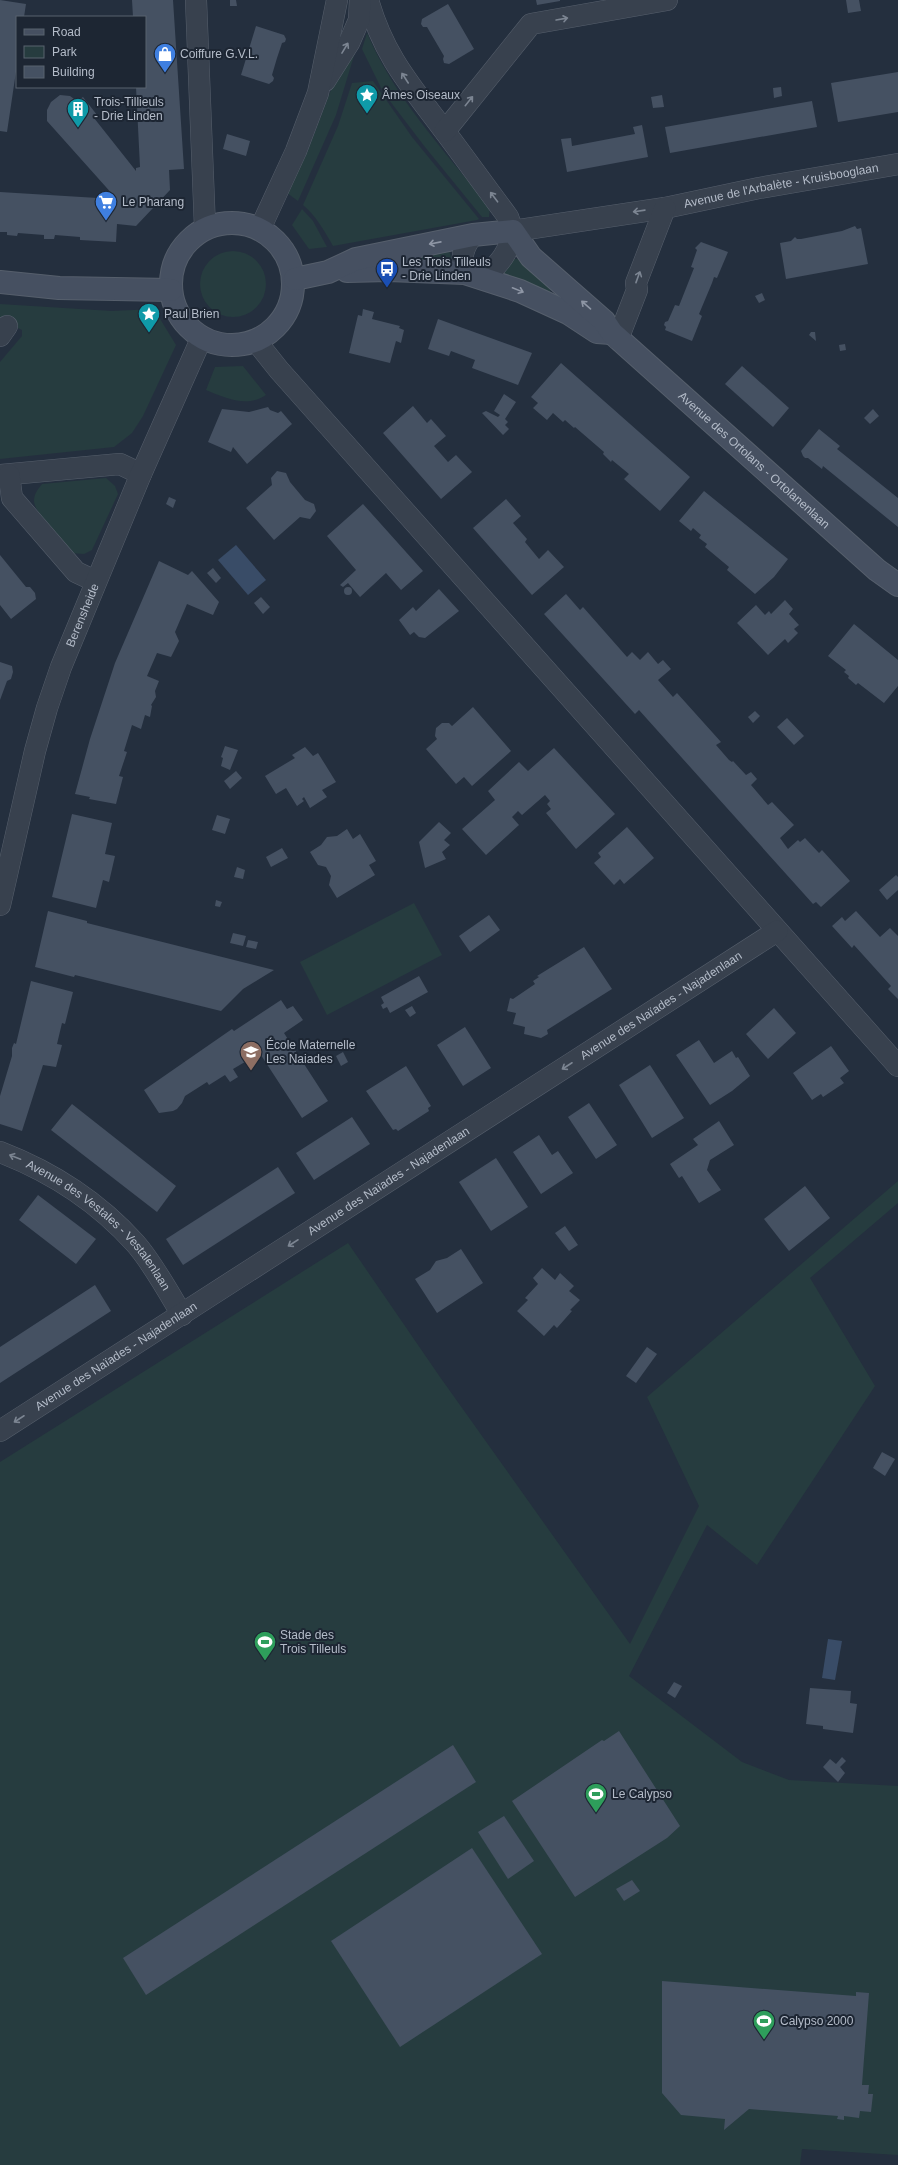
<svg xmlns="http://www.w3.org/2000/svg" width="898" height="2165" font-family="Arial,sans-serif">
<style>
.green{fill:#263c3f}
.water{fill:#394c67}
.building{fill:#455162}
.lines{fill:none;stroke-linecap:round;stroke-linejoin:round}
.street-casing{stroke:#565f6c;stroke-width:22}
.secondary-casing{stroke:#565f6c;stroke-width:24}
.street{stroke:#38414e;stroke-width:21}
.secondary{stroke:#465061;stroke-width:22}
.oneway{stroke:#7c8592}
.oneway2{stroke:#8e96a5}
.labels{text-anchor:middle;dominant-baseline:central;stroke-width:4;stroke-linejoin:round;paint-order:stroke}
.poi-label{font-size:12px;fill:#b4bcc9;stroke:#1d2633;text-anchor:start}
.street-label{font-size:12px;fill:#b4bcc9;stroke:#1d2633}
</style>
<rect width="100%" height="100%" fill="#242f3e"/>
<g class="green">
<path d="M367 33C394 97 443 149 486 203L490 208 489 217H482L425 147 383 92 362 49Z"/>
<polygon points="360,36 336,115 298,201 287,193 307,153 339,69"/>
<path d="M373 81 412 137 479 219 477 220 333 246C324 230 316 216 303 205L338 126 352 83Z"/>
<polygon points="302,209 313,221 327,247 309,249 292,225"/>
<polygon points="449,250 453,264 420,262 422,255"/>
<circle cx="233" cy="284" r="33"/>
<polygon points="514,259 521,259 551,289 550,291 548,293 504,278 501,272"/>
<polygon points="0,304 112,311 154,309 176,345 143,416 132,433 114,447 0,459 0,362 22,336 22,330 2,320 0,317"/>
<path d="M243 366 266 395C247 408 225 398 206 390L215 367Z"/>
<path d="M106 478 115 486 118 494 92 550 84 554 71 553C63 542 34 512 34 501 34 494 38 489 42 484Z"/>
<polygon points="414,903 442,955 327,1015 300,962"/>
<polygon points="898,1181 898,1203 810,1278 875,1386 757,1565 707,1525 629,1676 742,1762 789,1780 898,1786 898,2155 802,2149 800,2165 0,2165 0,1462 348,1243 440,1377 630,1644 699,1506 647,1397"/>
</g>
<g class="water">
<polygon points="236,545 266,580 248,595 218,560"/>
<polygon points="828,1639 842,1641 835,1680 822,1678"/>
</g>
<g class="building">
<polygon points="0,0 26,4 24,17 17,17 17,65 7,132 0,131"/>
<polygon points="132,0 173,0 184,169 169,170 170,190 136,226 117,224 116,242 80,240 80,237 55,235 54,239 44,239 44,235 18,233 17,236 7,235 7,232 0,232 0,192 114,199 114,196 47,121 47,110 51,102 60,95 70,96 77,101 83,97 97,115 94,118 136,171 136,168 140,167 136,87 145,87 145,17 133,17"/>
<polygon points="230,0 236,0 237,6 230,6"/>
<polygon points="536,0 560,0 560,1 537,5"/>
<polygon points="846,0 859,0 861,11 848,13"/>
<polygon points="448,4 474,49 449,64 444,63 443,59 444,56 427,27 423,27 421,24 422,19"/>
<polygon points="256,26 284,35 286,39 285,42 282,43 277,58 272,75 274,78 273,81 269,84 241,75"/>
<polygon points="898,72 898,112 838,122 831,83"/>
<polygon points="781,87 782,96 774,98 773,88"/>
<polygon points="662,95 664,107 653,108 651,97"/>
<polygon points="812,101 817,127 670,153 665,127"/>
<polygon points="642,125 648,157 567,172 561,139 571,138 572,146 635,134 633,127"/>
<polygon points="227,134 250,141 246,156 223,149"/>
<polygon points="855,226 857,229 861,228 868,264 786,279 780,243 791,241 795,237 797,239 801,239 842,231"/>
<polygon points="701,242 728,252 717,278 714,277 712,283 699,314 702,316 692,341 665,330 666,327 664,325 665,322 668,321 675,305 679,306 694,268 691,267 697,250 695,248"/>
<polygon points="762,293 765,300 759,303 755,296"/>
<polygon points="363,309 374,312 372,319 400,326 399,328 404,330 401,343 396,341 390,363 349,353 358,315 362,316"/>
<polygon points="438,319 532,353 518,385 472,368 475,360 451,351 449,356 428,349"/>
<polygon points="811,332 815,332 816,341 809,335"/>
<polygon points="845,344 846,350 840,351 839,345"/>
<polygon points="561,363 690,477 660,511 624,479 629,474 612,460 611,462 603,454 604,452 575,427 574,428 565,420 563,422 553,413 547,420 533,408 538,403 531,397"/>
<polygon points="742,366 789,408 773,427 725,384"/>
<polygon points="504,394 516,402 505,419 508,422 505,425 509,429 503,435 482,413 486,411 498,417 500,415 494,411"/>
<polygon points="413,406 427,423 431,419 446,436 434,446 448,462 456,455 472,472 441,499 383,433"/>
<polygon points="268,407 270,410 278,413 281,411 292,424 247,464 233,447 231,452 208,442 222,409 249,412"/>
<polygon points="873,409 879,416 870,424 864,418"/>
<polygon points="819,429 840,446 837,449 898,498 898,527 823,466 822,469 808,458 805,458 803,456 801,451"/>
<polygon points="277,471 286,473 290,482 305,500 314,504 316,511 310,519 300,517 274,540 246,508 272,485 271,478"/>
<polygon points="704,491 788,559 774,577 755,594 727,570 729,567 705,547 707,544 699,538 701,535 693,528 691,531 679,521"/>
<polygon points="169,497 176,500 173,508 166,504"/>
<polygon points="506,499 521,516 513,523 527,539 525,542 539,559 548,550 564,567 532,595 473,528"/>
<polygon points="363,504 423,571 401,590 386,573 360,597 348,583 343,587 340,585 356,570 327,536"/>
<polygon points="0,555 26,587 30,587 35,593 36,599 11,619 0,605"/>
<polygon points="159,561 188,575 192,571 219,602 213,615 187,604 175,632 179,641 171,657 157,653 147,676 159,681 155,691 156,697 151,705 152,706 150,717 145,715 141,729 132,725 124,751 127,752 119,776 123,777 116,804 89,799 90,797 75,794 90,739 115,663"/>
<polygon points="213,568 221,578 216,583 207,573"/>
<circle cx="348" cy="591" r="4"/>
<polygon points="439,589 459,611 425,638 419,637 414,632 410,635 399,620 413,607 416,611"/>
<polygon points="566,594 580,610 583,607 627,657 632,652 640,660 648,652 658,664 663,660 671,669 658,680 673,697 677,693 721,742 716,745 729,760 732,762 733,761 746,775 751,772 757,779 751,785 768,805 772,802 794,825 780,838 788,849 798,840 800,842 805,838 819,853 822,850 850,881 821,907 816,902 813,904 639,710 635,714 544,614"/>
<polygon points="261,597 270,607 263,614 254,603"/>
<polygon points="785,600 793,609 789,614 799,625 794,629 798,633 788,643 785,639 768,655 737,623 756,605 765,615 769,611 771,614"/>
<polygon points="854,624 898,660 898,686 884,703 858,683 856,685 848,678 849,676 844,672 846,670 828,656"/>
<polygon points="0,662 12,666 13,672 11,679 7,681 0,700"/>
<polygon points="473,707 511,751 472,786 464,777 456,784 426,749 437,739 435,736 436,728 442,723 449,723 452,726"/>
<polygon points="755,711 760,716 753,723 748,717"/>
<polygon points="787,718 804,736 794,745 777,727"/>
<polygon points="225,746 238,750 230,770 221,766 223,758 221,757"/>
<polygon points="305,747 313,756 318,753 336,782 322,790 327,797 310,808 304,797 302,799 304,801 297,806 286,788 276,794 265,776 295,758 292,755"/>
<polygon points="554,748 615,814 576,849 546,813 551,809 547,804 550,801 545,795 522,815 518,811 512,817 519,825 486,855 462,829 495,800 488,791 519,762 528,771"/>
<polygon points="236,771 242,778 230,789 224,781"/>
<polygon points="72,814 112,823 105,854 115,856 109,882 103,880 96,908 52,897"/>
<polygon points="217,815 230,819 225,834 212,830"/>
<polygon points="439,822 451,833 444,840 450,845 442,852 446,859 425,868 419,842"/>
<polygon points="627,827 654,858 624,884 620,879 614,885 594,863 601,857 598,853"/>
<polygon points="347,829 353,839 360,834 376,861 369,865 375,875 337,898 329,885 331,876 326,867 318,865 310,852 321,845 327,837 337,836"/>
<polygon points="282,848 288,858 271,867 266,857"/>
<polygon points="237,867 245,870 243,879 234,877"/>
<polygon points="896,875 898,877 898,890 887,900 879,890"/>
<polygon points="216,900 222,902 220,907 215,906"/>
<polygon points="48,911 87,921 87,923 274,970 243,989 221,1011 75,975 74,977 35,967"/>
<polygon points="856,911 880,937 890,928 898,936 898,999 888,989 891,986 854,945 852,948 832,926 842,917 845,921"/>
<polygon points="489,915 500,930 470,952 459,936"/>
<polygon points="233,933 246,936 243,946 230,943"/>
<polygon points="248,940 258,942 256,949 246,947"/>
<polygon points="584,947 612,989 547,1030 548,1034 541,1038 524,1034 525,1027 513,1024 516,1013 507,1011 510,998 513,999 535,984 533,981 539,977 537,976"/>
<polygon points="419,976 428,992 390,1013 387,1007 383,1009 381,1005 384,1003 381,997"/>
<polygon points="31,981 73,992 65,1024 62,1023 57,1044 62,1045 56,1067 43,1065 22,1131 0,1124 0,1096 12,1056 12,1048 14,1043 16,1044"/>
<polygon points="281,1000 287,1009 293,1006 303,1020 284,1033 328,1101 302,1118 257,1049 247,1056 250,1059 233,1069 238,1077 230,1082 225,1075 209,1085 207,1082 185,1096 182,1103 177,1109 173,1111 159,1113 144,1090 232,1029 234,1031"/>
<polygon points="412,1006 416,1013 410,1017 405,1010"/>
<polygon points="774,1008 796,1033 768,1059 746,1034"/>
<polygon points="465,1027 491,1068 463,1086 437,1045"/>
<polygon points="699,1040 714,1063 732,1051 736,1058 738,1057 750,1076 732,1091 710,1105 676,1055"/>
<polygon points="831,1046 849,1071 840,1078 844,1083 823,1097 821,1094 812,1100 793,1073"/>
<polygon points="343,1052 348,1062 341,1066 336,1056"/>
<polygon points="650,1065 684,1118 652,1138 619,1085"/>
<polygon points="406,1066 431,1106 428,1108 429,1111 398,1131 396,1129 393,1130 366,1091"/>
<polygon points="589,1103 617,1145 596,1159 568,1117"/>
<polygon points="72,1104 176,1186 157,1212 51,1130"/>
<polygon points="352,1117 370,1144 314,1180 296,1153"/>
<polygon points="719,1121 734,1145 710,1160 707,1170 721,1190 699,1203 682,1176 679,1178 670,1164 698,1145 693,1139"/>
<polygon points="539,1135 552,1155 558,1151 573,1173 541,1194 513,1152"/>
<polygon points="496,1158 528,1207 491,1231 459,1182"/>
<polygon points="278,1167 295,1193 183,1265 166,1239"/>
<polygon points="805,1186 830,1218 789,1251 764,1219"/>
<polygon points="38,1195 96,1239 76,1264 19,1220"/>
<polygon points="565,1226 578,1245 569,1251 555,1233"/>
<polygon points="461,1249 483,1283 437,1313 415,1279 430,1270 436,1261 447,1258"/>
<polygon points="542,1268 555,1280 560,1273 574,1286 569,1291 580,1300 570,1310 572,1311 557,1328 554,1325 544,1336 517,1311 528,1300 525,1298 538,1284 533,1278"/>
<polygon points="95,1285 111,1311 0,1383 0,1347"/>
<polygon points="647,1347 657,1354 636,1383 626,1376"/>
<polygon points="882,1452 895,1459 885,1476 873,1468"/>
<polygon points="674,1682 682,1686 675,1698 667,1693"/>
<polygon points="810,1688 851,1691 850,1703 857,1704 853,1733 823,1729 823,1726 806,1724"/>
<polygon points="619,1731 680,1826 667,1838 575,1897 512,1801 602,1740 604,1741"/>
<polygon points="453,1745 476,1782 146,1995 123,1958"/>
<polygon points="842,1757 846,1761 840,1767 845,1773 838,1782 823,1767 830,1759 836,1764"/>
<polygon points="504,1816 534,1861 508,1879 478,1832"/>
<polygon points="472,1848 542,1954 400,2047 331,1941"/>
<polygon points="632,1880 640,1891 624,1901 616,1889"/>
<polygon points="662,1981 856,1996 856,1992 869,1993 862,2085 869,2085 868,2094 873,2094 871,2112 860,2111 859,2118 844,2116 844,2120 837,2119 838,2116 749,2109 724,2130 725,2119 681,2115 662,2093"/>
</g>
<g class="lines">
<g class="street-casing">
<g id="street">
<polyline points="196,0 205,228"/>
<path d="M368 0C384 57 412 87 446 133 467 161 487 189 508 217L513 231"/>
<polyline points="325,81 349,43 359,20 360,0"/>
<polyline points="445,131 531,24 667,0"/>
<polyline points="260,229 296,151 318,93 337,0"/>
<path id="s1" d="M513 231 665 208 759 188 898 164"/>
<path d="M465 273C460 258 463 247 473 235"/>
<path d="M484 279C500 262 509 253 513 231"/>
<polyline points="0,336 7,326"/>
<polyline points="618,339 637,290 636,283 665,208"/>
<polyline points="256,341 279,370 898,1066"/>
<polyline points="0,475 120,464 141,474"/>
<polyline points="9,475 12,498 76,572 95,581"/>
<path id="s2" d="M0 905 35 751 47 708 61 667 141 474 202 337"/>
<path id="s3" d="M0 1152C52 1172 98 1202 135 1243 152 1262 169 1293 182 1315"/>
<path id="s4" d="M0 1431 777 931"/>
</g>
</g>
<g class="secondary-casing">
<g id="secondary">
<circle cx="232" cy="284" r="61"/>
<polyline points="347,271 389,270 465,273 520,291 568,313 597,332 611,333"/>
<path id="s5" d="M295 279 328 272 356 259 473 235 513 231 531 257 604 321 612 333 877 570 898 585"/>
<polyline points="0,282 59,288 171,290"/>
</g>
</g>
<use href="#street" class="street"/>
<use href="#secondary" class="secondary"/>
</g>
<defs><path id="oneway-shaft" d="M-6 0H5M1.5-3L5.5 0L1.5 3" fill="none" stroke-width="1.6" stroke-linecap="round" stroke-linejoin="round"/></defs>
<g class="oneway">
<use href="#oneway-shaft" transform="translate(562 19) rotate(-10)"/>
<use href="#oneway-shaft" transform="translate(345 48) rotate(-59)"/>
<use href="#oneway-shaft" transform="translate(405 78) rotate(-123)"/>
<use href="#oneway-shaft" transform="translate(469 101) rotate(-51)"/>
<use href="#oneway-shaft" transform="translate(494 197) rotate(-127)"/>
<use href="#oneway-shaft" transform="translate(639 211) rotate(172)"/>
<use href="#oneway-shaft" transform="translate(638 277) rotate(-70)"/>
<use href="#oneway-shaft" transform="translate(567 1066) rotate(147)"/>
<use href="#oneway-shaft" transform="translate(15 1157) rotate(-159)"/>
<use href="#oneway-shaft" transform="translate(293 1243) rotate(147)"/>
<use href="#oneway-shaft" transform="translate(19 1419) rotate(147)"/>
</g>
<g class="oneway2">
<use href="#oneway-shaft" transform="translate(435 243) rotate(169)"/>
<use href="#oneway-shaft" transform="translate(518 290) rotate(22)"/>
<use href="#oneway-shaft" transform="translate(586 305) rotate(-139)"/>
</g>
<defs>
<g id="shop-pin" transform="scale(1.15)"><path d="M0 17L-7.5 6A9.5 9.5 0 1 1 7.5 6Z" fill="#3f7fe0" stroke="#1d2633"/><path d="M-5-2.5h2.3a2.7 3.5 0 0 1 5.4 0H5L5.5 6h-11ZM-1.5-2.5h3a1.5 2.3 0 0 0-3 0Z" fill="#fff"/></g>
<g id="sight-pin" transform="scale(1.15)"><path d="M0 17L-7.5 6A9.5 9.5 0 1 1 7.5 6Z" fill="#0f9aa8" stroke="#1d2633"/><path d="M0-6L1.8-2.2L6-1.7L2.9 1.2L3.7 5.4L0 3.3L-3.7 5.4L-2.9 1.2L-6-1.7L-1.8-2.2Z" fill="#fff"/></g>
<g id="building-pin" transform="scale(1.15)"><path d="M0 17L-7.5 6A9.5 9.5 0 1 1 7.5 6Z" fill="#0f9aa8" stroke="#1d2633"/><path d="M-4-6H4V6H1V3H-1V6H-4ZM-2.5-4.3h1.7v1.8h-1.7ZM.8-4.3h1.7v1.8H.8ZM-2.5-1h1.7V.8h-1.7ZM.8-1h1.7V.8H.8Z" fill="#fff"/></g>
<g id="supermarket-pin" transform="scale(1.15)"><path d="M0 17L-7.5 6A9.5 9.5 0 1 1 7.5 6Z" fill="#3f7fe0" stroke="#1d2633"/><path d="M-6-5.5h2.5l.6 2H6L4.5 2H-2.5L-4.4-4H-6ZM-1.5 3.2a1.3 1.3 0 1 0 .1 0ZM3 3.2a1.3 1.3 0 1 0 .1 0Z" fill="#fff"/></g>
<g id="bus-pin" transform="scale(1.15)"><path d="M0 17L-7.5 6A9.5 9.5 0 1 1 7.5 6Z" fill="#1a4fb4" stroke="#1d2633"/><path d="M-5-6H5V4H4V6H2V4H-2V6H-4V4H-5ZM-3.5-4V0h7V-4ZM-3.5 1.2v1.5H-2V1.2ZM2 1.2v1.5H3.5V1.2Z" fill="#fff"/></g>
<g id="school-pin" transform="scale(1.15)"><path d="M0 17L-7.5 6A9.5 9.5 0 1 1 7.5 6Z" fill="#8d6e63" stroke="#1d2633"/><path d="M0-5L7-2L0 1L-7-2ZM-4 1L0 2.5L4 1V4Q0 6-4 4Z" fill="#fff"/></g>
<g id="stadium-pin" transform="scale(1.15)"><path d="M0 17L-7.5 6A9.5 9.5 0 1 1 7.5 6Z" fill="#2e9e5b" stroke="#1d2633"/><path d="M0-5a6.5 5 0 1 0 0 10a6.5 5 0 1 0 0-10ZM-3.5-1.8h7v3.6h-7Z" fill="#fff"/></g>
</defs>
<g fill-rule="evenodd">
<use href="#shop-pin" x="165" y="54"/>
<use href="#sight-pin" x="367" y="95"/>
<use href="#building-pin" x="78" y="109"/>
<use href="#supermarket-pin" x="106" y="202"/>
<use href="#bus-pin" x="387" y="269"/>
<use href="#sight-pin" x="149" y="314"/>
<use href="#school-pin" x="251" y="1052"/>
<use href="#stadium-pin" x="265" y="1642"/>
<use href="#stadium-pin" x="596" y="1794"/>
<use href="#stadium-pin" x="764" y="2021"/>
</g>
<g class="labels">
<g class="poi-label">
<text x="180" y="54">Coiffure G.V.L.</text>
<text x="382" y="95">Âmes Oiseaux</text>
<text x="94" y="102">Trois-Tillieuls<tspan x="94" dy="14">- Drie Linden</tspan></text>
<text x="122" y="202">Le Pharang</text>
<text x="402" y="262">Les Trois Tilleuls<tspan x="402" dy="14">- Drie Linden</tspan></text>
<text x="164" y="314">Paul Brien</text>
<text x="266" y="1045">École Maternelle<tspan x="266" dy="14">Les Naiades</tspan></text>
<text x="280" y="1635">Stade des<tspan x="280" dy="14">Trois Tilleuls</tspan></text>
<text x="612" y="1794">Le Calypso</text>
<text x="780" y="2021">Calypso 2000</text>
</g>
<g class="street-label">
<text stroke="none"><textPath href="#s1" startOffset="272">Avenue de l'Arbalète - Kruisbooglaan</textPath></text>
<text stroke="none"><textPath href="#s5" startOffset="558">Avenue des Ortolans - Ortolanenlaan</textPath></text>
<text stroke="none"><textPath href="#s2" startOffset="302">Berensheide</textPath></text>
<text stroke="none"><textPath href="#s4" startOffset="786">Avenue des Naïades - Najadenlaan</textPath></text>
<text stroke="none"><textPath href="#s4" startOffset="462">Avenue des Naïades - Najadenlaan</textPath></text>
<text stroke="none"><textPath href="#s3" startOffset="125">Avenue des Vestales - Vestalenlaan</textPath></text>
<text stroke="none"><textPath href="#s4" startOffset="138">Avenue des Naïades - Najadenlaan</textPath></text>
</g>
</g>
<rect x="16" y="16" width="130" height="72" fill="#1d2633" stroke="#59626f"/>
<rect x="24" y="29" width="20" height="6" fill="#465061" stroke="#59626f"/>
<text x="52" y="36" font-size="12" fill="#b4bcc9">Road</text>
<rect x="24" y="46" width="20" height="12" fill="#263c3f" stroke="#59626f"/>
<text x="52" y="56" font-size="12" fill="#b4bcc9">Park</text>
<rect x="24" y="66" width="20" height="12" fill="#455162" stroke="#59626f"/>
<text x="52" y="76" font-size="12" fill="#b4bcc9">Building</text>
</svg>
